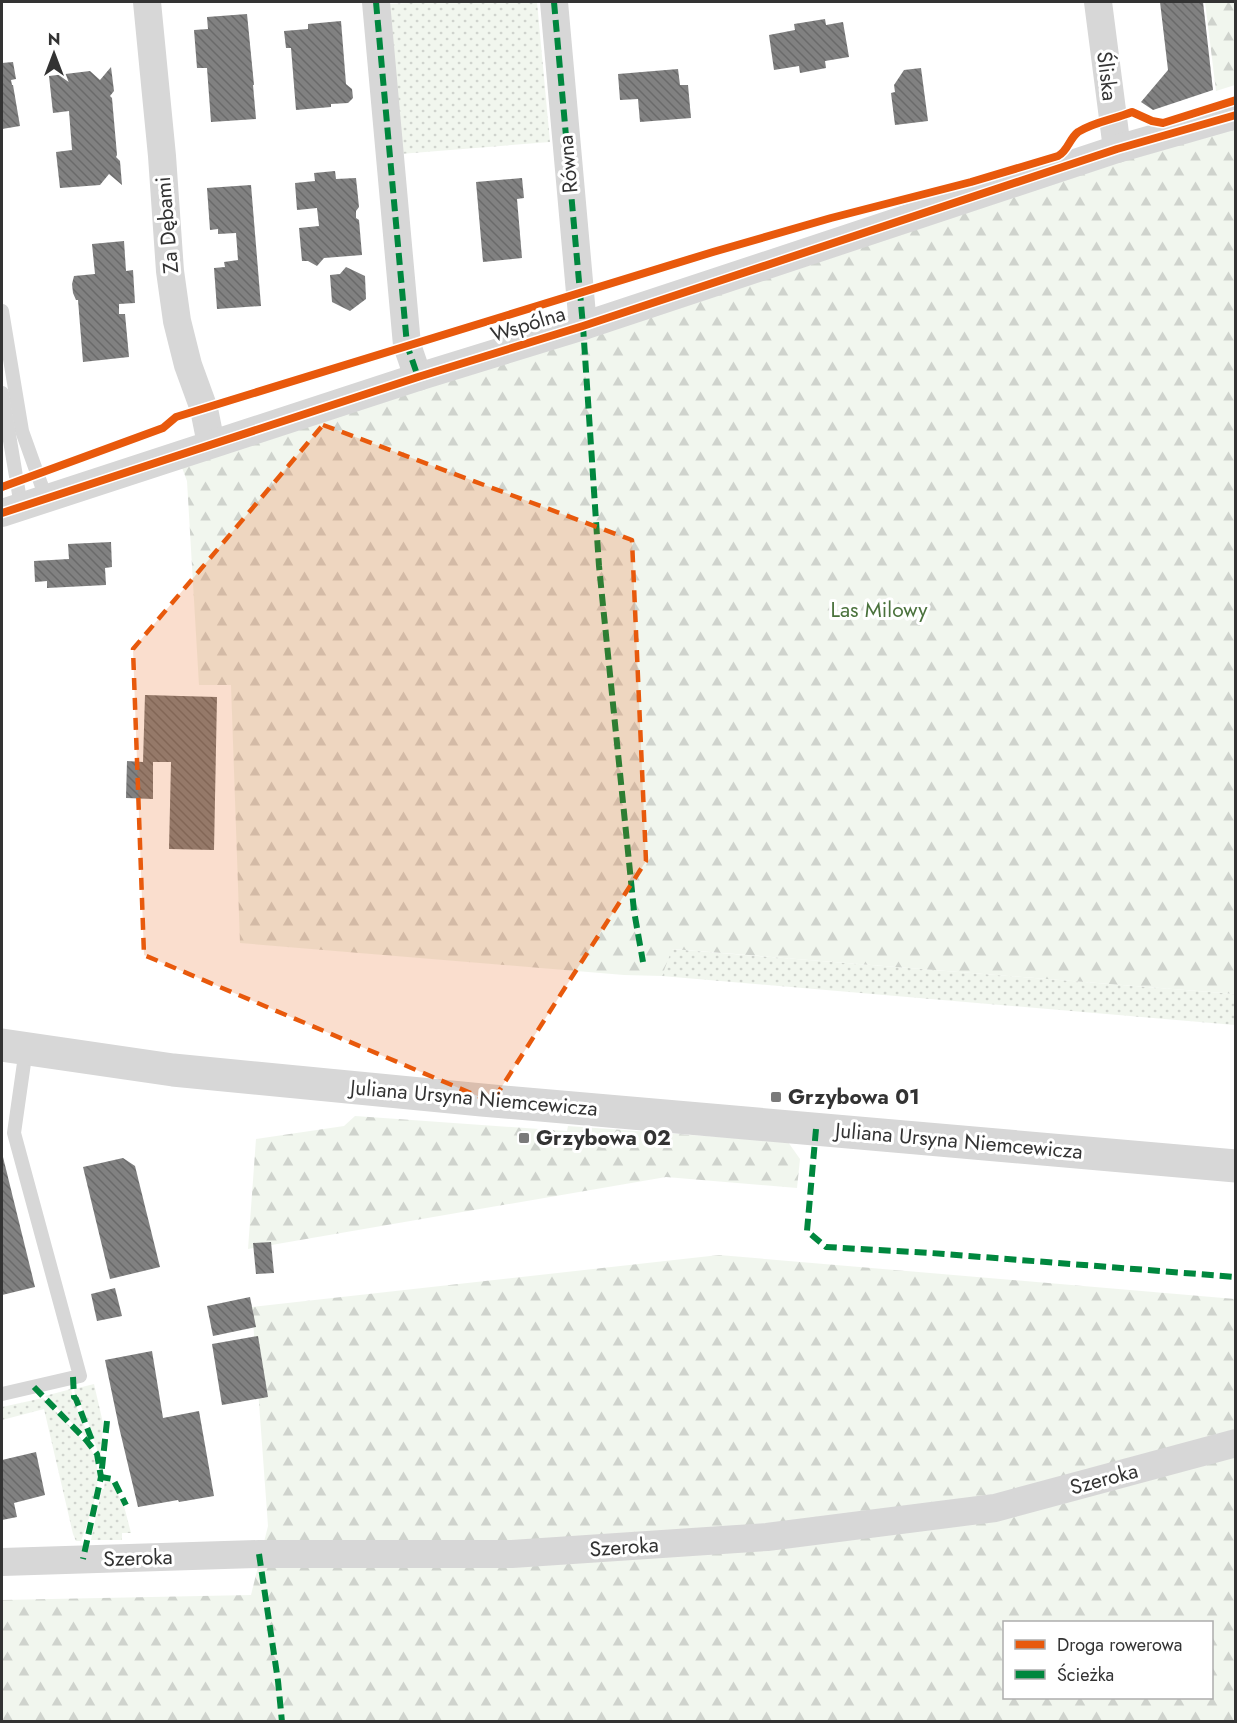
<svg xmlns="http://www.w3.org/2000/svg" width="1237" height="1723" font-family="Jost,sans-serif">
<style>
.green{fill:url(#green-dots)}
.forest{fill:url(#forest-firs);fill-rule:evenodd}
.building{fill:url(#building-back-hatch)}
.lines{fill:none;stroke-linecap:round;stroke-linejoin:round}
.service{stroke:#d7d7d7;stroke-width:14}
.minor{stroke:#d7d7d7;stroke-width:28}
.tertiary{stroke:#d7d7d7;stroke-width:33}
.quiet{stroke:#00873e;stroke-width:6;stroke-dasharray:12 6;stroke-linecap:butt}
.cycleway-casing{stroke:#fff;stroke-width:11}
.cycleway{stroke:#e8590c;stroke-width:8}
.marked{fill:#e8590c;fill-opacity:0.2;stroke:#e8590c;stroke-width:4.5;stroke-dasharray:12 8;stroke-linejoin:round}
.poi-dot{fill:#7a7a7a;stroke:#fff;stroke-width:2}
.labels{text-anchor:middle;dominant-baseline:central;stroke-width:6;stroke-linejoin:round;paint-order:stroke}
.street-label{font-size:21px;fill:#333;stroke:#fff}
.park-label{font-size:21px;fill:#4a723c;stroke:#fff}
.poi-label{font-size:21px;font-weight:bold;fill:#333;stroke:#fff;text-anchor:start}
</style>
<defs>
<pattern id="green-dots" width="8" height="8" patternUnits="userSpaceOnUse" patternTransform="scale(1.5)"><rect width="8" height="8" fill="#f1f6ee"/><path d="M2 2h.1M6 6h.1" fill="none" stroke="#cfd3cd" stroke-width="1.8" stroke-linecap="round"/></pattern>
<pattern id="forest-firs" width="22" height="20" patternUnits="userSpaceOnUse" patternTransform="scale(1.5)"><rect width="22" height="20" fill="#f1f6ee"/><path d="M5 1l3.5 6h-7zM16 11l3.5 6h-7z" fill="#cfd3cd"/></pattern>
<pattern id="building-back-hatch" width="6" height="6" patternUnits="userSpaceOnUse" patternTransform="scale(1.5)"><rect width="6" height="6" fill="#818181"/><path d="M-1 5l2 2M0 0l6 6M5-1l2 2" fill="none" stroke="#6a6a6a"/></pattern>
</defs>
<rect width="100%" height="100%" fill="#fff"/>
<g class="green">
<polygon points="431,2 537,2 550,142 400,154 387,4"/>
<polygon points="671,949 1235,994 1235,1025 662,976"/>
<polygon points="94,1384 103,1423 101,1453 99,1455 87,1419 75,1394 74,1389"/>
<polygon points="71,1389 73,1398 94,1449 84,1435 45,1396"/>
<path d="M43 1398 91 1449C107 1479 91 1511 81 1541H76L73 1534 44 1409 2 1420V1407Z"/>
<polygon points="105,1480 112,1482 124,1506 131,1533 122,1533 122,1540 91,1540 102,1489 104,1489"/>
</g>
<g class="forest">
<polygon points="1205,2 1235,2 1235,85 1216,91"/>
<polygon points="1235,123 1235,994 672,949 662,976 624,975 240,943 231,685 199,685 187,481 181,465"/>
<polygon points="355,1116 567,1131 568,1126 788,1142 800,1159 797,1188 666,1177 248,1249 256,1139 344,1126"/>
<path d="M719 1255 1235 1299V1721H2V1600L251 1595 268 1526 252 1307ZM1004 1622H1212V1698H1004Z"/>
</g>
<g class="building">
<polygon points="1160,2 1203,2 1213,90 1153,110 1141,102 1168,70"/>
<polygon points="247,14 254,85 253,85 256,119 211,122 207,68 197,68 194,30 208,29 207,17"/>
<polygon points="825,19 826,25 843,22 849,57 825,61 826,68 800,73 799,66 774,70 769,35 795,30 794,24"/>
<polygon points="341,21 346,84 352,89 353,98 348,103 331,104 331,107 296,110 291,48 286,48 284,31 308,29 308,24"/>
<polygon points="13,62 16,79 11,80 12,85 13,85 20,126 2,129 2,63"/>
<polygon points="111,67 114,91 110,96 112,98 117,155 116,157 120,161 122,185 109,174 100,185 60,188 56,152 72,150 69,111 53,113 49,76 90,71 100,80"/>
<polygon points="921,68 928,121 895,125 891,93 895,92 894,85 904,70"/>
<polygon points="678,69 680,85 688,85 691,118 640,122 638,99 620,100 618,74"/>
<polygon points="335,171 336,179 356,178 359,207 356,211 356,218 359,220 362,255 324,258 317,266 308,261 302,261 299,228 319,226 317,208 297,210 295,183 315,181 314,173"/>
<polygon points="522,178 524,198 517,199 522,258 483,262 476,182"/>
<polygon points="251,185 261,306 217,309 214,268 225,267 224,262 238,260 237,246 236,233 218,234 218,229 210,230 207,188"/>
<polygon points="124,241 126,271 133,270 135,303 119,304 119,314 125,314 129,357 83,362 78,300 76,300 73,293 72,284 74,276 95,274 92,244"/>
<polygon points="346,267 365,276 366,299 350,311 332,302 330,275 340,274"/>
<polygon points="111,542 112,567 105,568 106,585 47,588 47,581 35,582 34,561 69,559 68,544"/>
<polygon points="145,695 217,697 214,850 169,849 171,762 153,762 153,799 126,798 127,761 143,762"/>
<polygon points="2,1153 35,1287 2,1295"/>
<polygon points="123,1158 135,1166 160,1267 110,1279 83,1167"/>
<polygon points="271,1242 274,1273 256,1274 253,1243"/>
<polygon points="115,1288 122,1316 97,1321 91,1294"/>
<polygon points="250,1297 256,1327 213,1336 207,1306"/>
<polygon points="258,1336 268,1397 222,1405 212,1344"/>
<polygon points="152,1351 163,1418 199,1411 214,1496 179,1502 178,1500 138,1507 119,1427 105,1360"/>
<polygon points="36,1452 45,1495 14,1503 17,1517 2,1520 2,1460"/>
</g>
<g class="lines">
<g class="service">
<polyline points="2,311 22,431 46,498"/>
<polyline points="2,393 21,506"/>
<polyline points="2,1394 80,1376 14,1133 26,1049"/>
</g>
<g class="minor">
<polyline points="147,2 162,156 170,271 177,321 188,365 204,409 211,444"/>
<polyline points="376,2 407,345 418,377"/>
<polyline points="554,2 583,326"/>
<polyline points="1098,2 1117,149"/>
<polyline points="2,513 418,377 583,326 1117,149 1236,115"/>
<polyline points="2,1562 259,1554 512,1554 767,1537 995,1508 1236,1443"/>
</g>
<polyline class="tertiary" points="2,1045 173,1070 482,1100 1236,1166"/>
<g class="quiet">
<polyline points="376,2 407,345 418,377"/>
<polyline points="554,2 583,326 599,566 634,911 643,962"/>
<polyline points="816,1129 807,1231 826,1247 931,1253 1236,1277"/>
<polyline points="73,1377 74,1397 76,1399 93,1443"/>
<polyline points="34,1387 86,1440 97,1454 101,1477 83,1559"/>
<polyline points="107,1421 101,1477 113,1479 126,1505"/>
<polyline points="259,1554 278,1681 282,1722"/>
</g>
<g class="cycleway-casing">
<g id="cycleway">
<path d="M2 487 163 428 176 417 713 252 831 218 971 182 1058 156C1068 151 1069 139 1078 132 1093 122 1115 119 1132 112L1152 121 1163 123 1236 100"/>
<polyline points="2,513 418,377 583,326 1117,149 1236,115"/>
</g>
</g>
<use href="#cycleway" class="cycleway"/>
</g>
<path class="marked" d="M323 425 632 540 646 861 492 1102 144 955 133 649Z"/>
<g class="poi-dot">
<rect x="770" y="1091" width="12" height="12" rx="3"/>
<rect x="518" y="1132" width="12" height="12" rx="3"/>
</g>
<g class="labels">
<g class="street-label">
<text transform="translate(1107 76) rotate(83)">Śliska</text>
<text transform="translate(568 164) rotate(-95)">Równa</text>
<text transform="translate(167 225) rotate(-95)">Za Dębami</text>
<text transform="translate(528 324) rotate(-17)">Wspólna</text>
<text transform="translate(474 1098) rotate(5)">Juliana Ursyna Niemcewicza</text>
<text transform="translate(959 1141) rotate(5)">Juliana Ursyna Niemcewicza</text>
<text transform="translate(1104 1479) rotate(-15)">Szeroka</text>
<text transform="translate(624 1547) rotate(-4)">Szeroka</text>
<text transform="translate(138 1558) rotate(-2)">Szeroka</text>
</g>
<g class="park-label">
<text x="879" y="610">Las Milowy</text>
</g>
<g class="poi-label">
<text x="788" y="1097">Grzybowa 01</text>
<text x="536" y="1138">Grzybowa 02</text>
</g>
</g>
<rect width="1237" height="1723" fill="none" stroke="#333333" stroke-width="6"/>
<rect x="1003" y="1621" width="210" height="78" fill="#ffffff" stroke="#adadad" stroke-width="1.5"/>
<rect x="1015" y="1640" width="30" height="9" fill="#e8590c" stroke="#adadad" stroke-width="1.5"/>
<text x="1057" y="1651" font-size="18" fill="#333333">Droga rowerowa</text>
<rect x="1015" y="1670" width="30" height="9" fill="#00873e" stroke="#adadad" stroke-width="1.5"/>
<text x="1057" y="1681" font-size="18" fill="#333333">Ścieżka</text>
<g transform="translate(54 54)" stroke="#ffffff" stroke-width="4.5" paint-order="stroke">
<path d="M0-4.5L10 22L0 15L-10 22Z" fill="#333333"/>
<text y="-9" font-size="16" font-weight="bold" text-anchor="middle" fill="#333333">N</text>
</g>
</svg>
